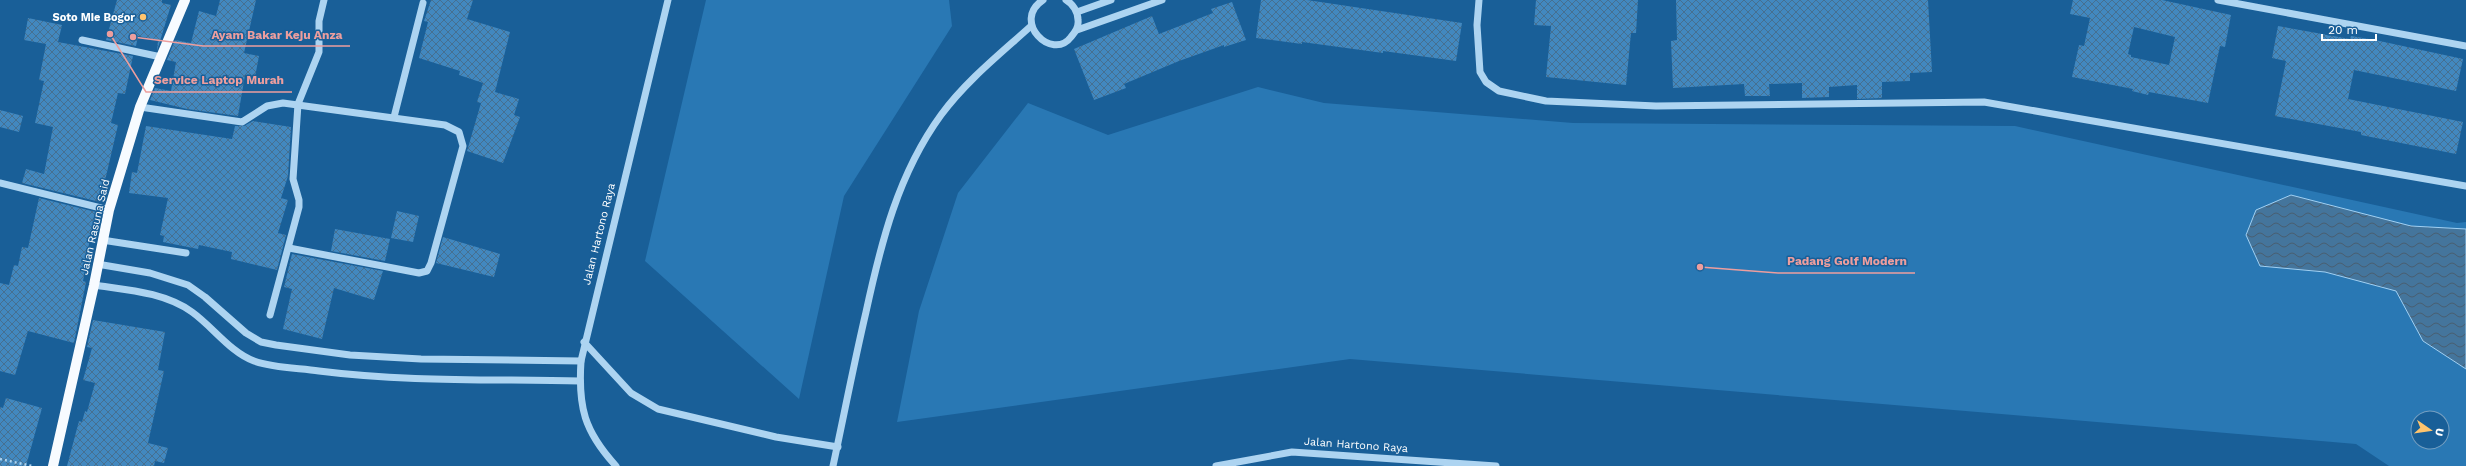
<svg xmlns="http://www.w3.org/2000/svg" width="2466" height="466" font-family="'Work Sans',sans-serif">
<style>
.green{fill:#2978b4;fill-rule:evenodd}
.water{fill:url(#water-waves);stroke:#a0d0f3}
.building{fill:url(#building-cross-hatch);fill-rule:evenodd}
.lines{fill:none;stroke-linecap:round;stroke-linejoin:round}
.path{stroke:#add4f1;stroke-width:2.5;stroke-dasharray:2 3;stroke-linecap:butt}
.minor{stroke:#add4f1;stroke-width:7}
.major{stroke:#f7fbff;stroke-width:10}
.poi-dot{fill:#ffc46d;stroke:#195f98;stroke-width:1.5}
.labels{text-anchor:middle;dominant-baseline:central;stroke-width:3;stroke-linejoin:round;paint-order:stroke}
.poi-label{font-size:11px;font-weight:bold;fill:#fff;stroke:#195f98;text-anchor:end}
.street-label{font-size:11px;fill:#fff;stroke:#195f98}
.leader{fill:none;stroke:#ed9e9e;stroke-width:1.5}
.callout-dot{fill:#ed9e9e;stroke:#195f98;stroke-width:1.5}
.callout-label{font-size:12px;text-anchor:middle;font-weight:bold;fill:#ed9e9e;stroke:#195f98;stroke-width:3;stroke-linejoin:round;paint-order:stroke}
</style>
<defs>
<pattern id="water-waves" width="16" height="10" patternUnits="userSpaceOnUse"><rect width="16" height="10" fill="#44759c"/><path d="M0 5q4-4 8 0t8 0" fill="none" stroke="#485e70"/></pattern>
<pattern id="building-cross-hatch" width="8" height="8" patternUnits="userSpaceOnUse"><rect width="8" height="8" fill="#4288bf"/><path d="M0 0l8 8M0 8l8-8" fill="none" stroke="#467091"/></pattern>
</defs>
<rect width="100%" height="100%" fill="#195f98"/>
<g class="green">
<polygon points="706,0 949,0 952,26 844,196 799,399 645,261"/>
<path d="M1258 87 1324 103 1573 123 2015 126 2457 223 2466 222V466H2389L2356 444 1350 359 897 422 919 311 958 193 1028 103 1108 135ZM2418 418H2442V442H2418Z"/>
</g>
<polygon class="water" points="2291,195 2411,226 2466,229 2466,369 2423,341 2396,291 2325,272 2260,266 2246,235 2256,210"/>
<g class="building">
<polygon points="117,0 162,0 162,3 171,5 157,51 158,40 138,36 136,46 106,40"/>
<polygon points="220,0 256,0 244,53 259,56 255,77 245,75 238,116 187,109 150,100 155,88 171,91 176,62 167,60 175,40 191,43 199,11 216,16"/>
<polygon points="431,0 473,0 467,19 510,32 495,92 519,99 514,115 520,117 503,163 467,151 481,103 477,102 483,83 459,75 460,71 419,58 428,22 424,21"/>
<polygon points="1261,0 1307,0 1462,23 1456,61 1383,51 1383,53 1302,42 1302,44 1256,38"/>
<polygon points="1536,0 1638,0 1636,33 1631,33 1626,85 1546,77 1551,26 1534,25"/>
<polygon points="1676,0 1928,0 1932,72 1910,73 1910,81 1882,82 1882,98 1857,99 1857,85 1829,87 1829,97 1802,98 1802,83 1769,84 1770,96 1745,96 1744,84 1673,88 1671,41 1677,40"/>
<path d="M2073 0H2162L2231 15 2225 47 2220 46 2208 103 2149 92 2148 95 2132 91 2133 89 2072 77 2079 45 2084 46 2090 18 2070 14ZM2134 27 2175 37 2169 65 2131 57V55L2128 54Z"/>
<polygon points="1232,2 1246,40 1224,47 1224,45 1179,61 1124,84 1126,88 1094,100 1074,49 1152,16 1159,34 1213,13 1211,9"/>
<polygon points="28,18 62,25 58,42 133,56 125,94 118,93 111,123 118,125 100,202 22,183 26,169 44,174 53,127 35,123 44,81 39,80 46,44 24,40"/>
<polygon points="2278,26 2350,39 2351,36 2375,40 2463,59 2456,91 2354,70 2348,99 2463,122 2456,154 2361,135 2361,132 2275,116 2286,61 2272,58"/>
<polygon points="0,110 23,116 19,132 0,127"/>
<polygon points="253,121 291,127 288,176 281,198 288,200 278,233 286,235 277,270 231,259 232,252 199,245 198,249 163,242 164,236 160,235 168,198 129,193 132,172 137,173 146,126 232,139 235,126 244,126"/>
<polygon points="39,198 96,212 87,253 89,253 83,281 86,282 74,343 28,331 15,375 0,371 0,283 9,285 14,265 18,266 22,247 28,248"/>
<polygon points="397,211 419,216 413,242 391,238"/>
<polygon points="335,229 390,239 385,261 331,251"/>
<polygon points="443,237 500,254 494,277 436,263"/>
<polygon points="292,254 383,271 374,300 334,288 322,339 283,329 292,289 284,287"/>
<polygon points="93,320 165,332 158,370 164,371 148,443 168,448 164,463 155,461 154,466 67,466 79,421 82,422 85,411 87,412 95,383 83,380 92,348 87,347"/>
<polygon points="6,398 42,408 26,466 0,466 0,407 3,408"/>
</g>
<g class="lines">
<polyline class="path" points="0,459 32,466"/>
<g class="minor">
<path d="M1043 0C1011 21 1052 62 1071 37 1075 32 1079 27 1078 20 1078 12 1073 4 1066 0"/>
<polyline points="1479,0 1477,25 1480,72 1486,82 1499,91 1546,101 1656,106 1984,102 2466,186"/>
<polyline points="2218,0 2466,46"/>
<polyline points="1077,12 1111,0"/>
<polyline points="1077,30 1162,0"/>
<polyline points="82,40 161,57"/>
<polyline points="140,107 242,122 267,106 283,103 445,125 459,132 463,146 431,263 427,271 419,273 289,248"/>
<polyline points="394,117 423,3"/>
<polyline points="0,183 109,210"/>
<polyline points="102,240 186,253"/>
<polyline points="97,264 150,273 188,285 205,297 246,333 261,342 276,345 350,355 421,359 581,361"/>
<path d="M94 285C127 290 164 292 192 312 213 327 230 352 254 361 274 368 298 368 319 371 406 382 493 379 580 381"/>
<polyline points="270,315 299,207 299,200 293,179 298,104 319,52 319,21 324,0"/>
<polyline points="584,342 631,393 658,409 776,437 838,447"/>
<path d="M616 466C584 431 578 407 581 361L668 0"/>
<path d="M833 466C844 415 854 363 866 312 881 243 898 174 941 115 966 81 1000 54 1031 26"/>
<polyline points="1216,466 1292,452 1496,466"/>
</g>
<polyline class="major" points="53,466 94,285 109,210 140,107 185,0"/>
</g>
<circle class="poi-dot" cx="143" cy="17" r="4"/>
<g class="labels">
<g class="poi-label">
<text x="135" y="17">Soto Mie Bogor</text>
</g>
<g class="street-label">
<text transform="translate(95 227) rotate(-77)">Jalan Rasuna Said</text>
<text transform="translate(599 234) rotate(-76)">Jalan Hartono Raya</text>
<text transform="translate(1356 445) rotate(4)">Jalan Hartono Raya</text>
</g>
</g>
<path class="leader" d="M133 37L203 46H350M110 34L146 92H292M1700 267L1778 273H1915"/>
<g class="callout-dot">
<circle cx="133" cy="37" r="4"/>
<circle cx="110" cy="34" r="4"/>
<circle cx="1700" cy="267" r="4"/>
</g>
<g class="callout-label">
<text x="277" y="39">Ayam Bakar Keju Anza</text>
<text x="219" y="84">Service Laptop Murah</text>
<text x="1847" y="265">Padang Golf Modern</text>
</g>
<g transform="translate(2430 430) rotate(103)"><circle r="19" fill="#195f98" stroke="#759fc1"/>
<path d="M0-3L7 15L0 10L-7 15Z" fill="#ffc46d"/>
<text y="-6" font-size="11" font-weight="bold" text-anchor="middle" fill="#ffffff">U</text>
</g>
<path d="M2322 34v6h54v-6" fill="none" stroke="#ffffff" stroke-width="2"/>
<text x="2328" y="34" font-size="12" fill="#ffffff" stroke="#195f98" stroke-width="3" paint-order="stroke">20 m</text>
</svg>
